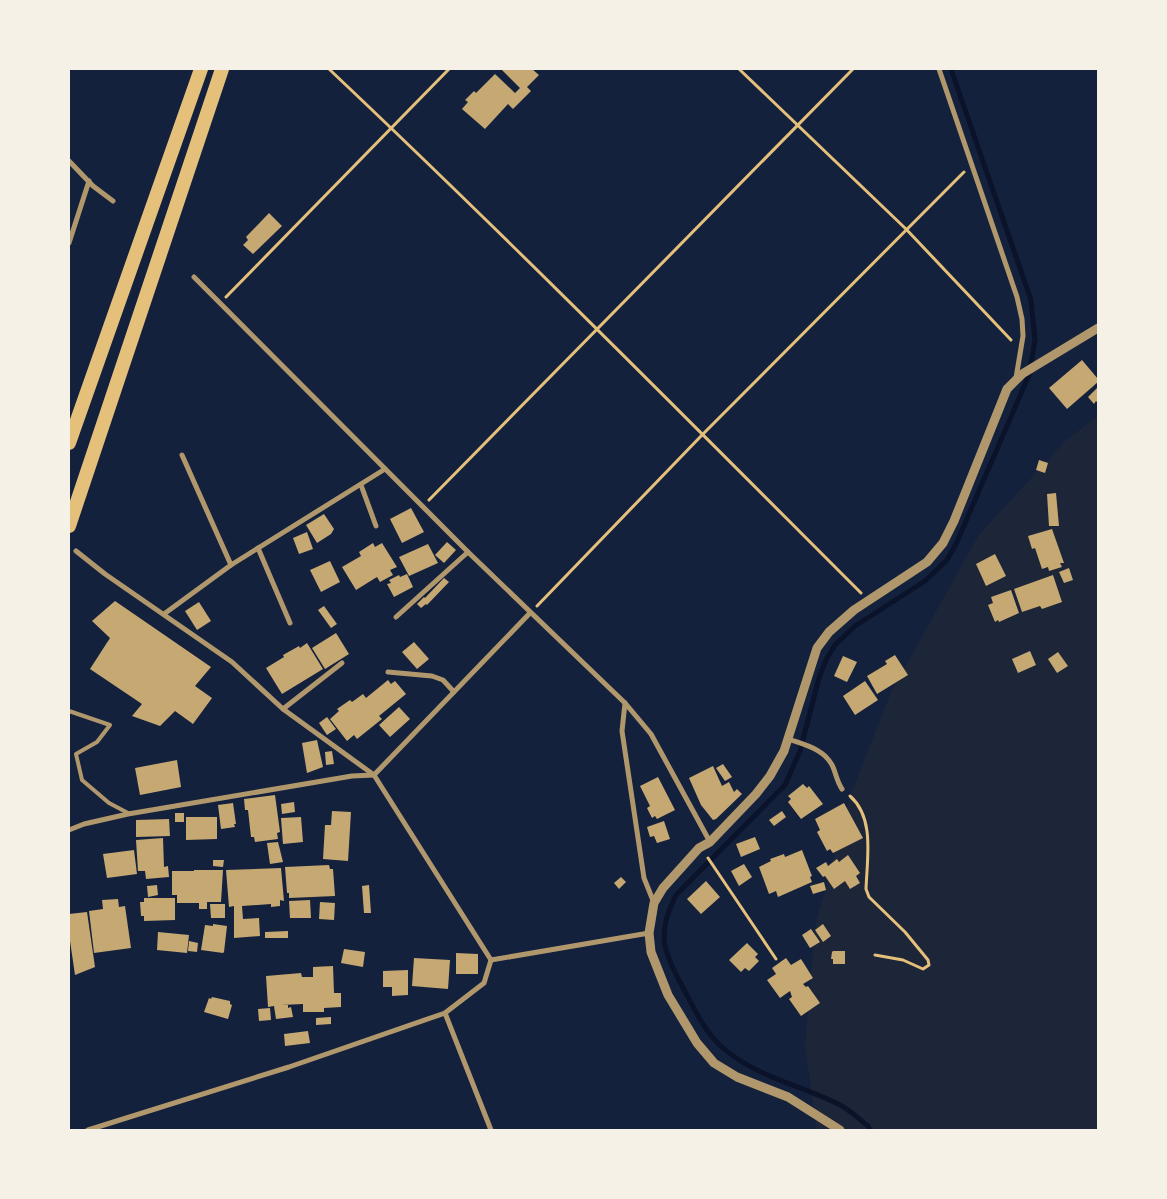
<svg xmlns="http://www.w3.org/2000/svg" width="1167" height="1199" font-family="Helvetica,sans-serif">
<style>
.green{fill:#1d2539}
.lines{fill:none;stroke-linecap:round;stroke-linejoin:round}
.stream{stroke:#0b132b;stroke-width:5}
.building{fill:#c6a872}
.path{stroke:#e5c07b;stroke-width:3}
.service{stroke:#b1986c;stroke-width:4}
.minor{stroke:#b1986c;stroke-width:5}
.tertiary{stroke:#b1986c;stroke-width:9}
.trunk{stroke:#e5c07b;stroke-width:14}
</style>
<rect width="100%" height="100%" fill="#14213d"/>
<polygon class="green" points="1098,416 1098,1130 817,1130 805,1046 815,927 851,794 891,692 978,536 1065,441"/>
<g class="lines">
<path class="stream" d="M870 1130 868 1126C859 1119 849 1109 838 1104 800 1085 754 1076 722 1047 703 1030 693 1006 681 984 662 949 657 932 676 895L785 785 800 751 819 678 826 660 835 645 855 626 925 581 947 560 956 544 1029 375 1035 340 1031 300 951 69"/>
</g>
<g class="building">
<polygon points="501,69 532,69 539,75 527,87 531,91 513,109 508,104 485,129 462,109 468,102 465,100 474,91 476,93 495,74 515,93 520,88"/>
<polygon points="269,213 282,226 253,254 243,245 248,240 246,237"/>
<polygon points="1082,360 1098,379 1098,382 1067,409 1049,388"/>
<polygon points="1098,387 1098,403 1096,401 1094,404 1088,397"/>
<polygon points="1039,460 1048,463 1045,473 1036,470"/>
<polygon points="1056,493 1059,526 1049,526 1047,494"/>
<polygon points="411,508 424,532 402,543 390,519"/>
<polygon points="324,514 334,529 331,534 317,543 306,525"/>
<polygon points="1052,529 1064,563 1060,563 1062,567 1049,571 1048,567 1042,569 1035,548 1032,549 1028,536"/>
<polygon points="307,532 313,549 299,554 293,538"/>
<polygon points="447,542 456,550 444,563 435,555"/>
<polygon points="373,543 375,547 382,543 397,567 390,570 393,575 380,582 377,577 356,590 342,567 361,556 359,552"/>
<polygon points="428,544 438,563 409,576 399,557"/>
<polygon points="995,554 1006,576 986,586 976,564"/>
<polygon points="330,561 340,582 321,592 310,570"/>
<polygon points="1069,568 1073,580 1064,583 1059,572"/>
<polygon points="407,574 413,587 394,597 387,584 391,583 389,580 399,575 400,577"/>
<polygon points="1053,575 1062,602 1042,609 1040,606 1022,612 1014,589"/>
<polygon points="444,578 449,582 427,605 426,604 421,608 417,604 424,597 425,598"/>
<polygon points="1011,590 1019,613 999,622 998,620 995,622 988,605 993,603 991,597"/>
<polygon points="115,601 211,667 195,686 212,698 193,724 175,711 160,726 132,716 142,704 90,669 110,638 92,621"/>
<polygon points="199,602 211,621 197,630 185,611"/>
<polygon points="324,606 337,624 331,628 318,610"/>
<polygon points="336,633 349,654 325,669 312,648"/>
<polygon points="414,642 429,659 417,669 402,652"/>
<polygon points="307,643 323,669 282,694 266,668 284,657 283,655 299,646 300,648"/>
<polygon points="1030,651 1036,665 1018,673 1012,659"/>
<polygon points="1058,652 1068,666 1057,673 1048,659"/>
<polygon points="895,655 908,675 877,694 867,676 887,664 885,661"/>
<polygon points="843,656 857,662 847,682 834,676"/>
<polygon points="388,680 391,684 395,681 406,694 379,716 382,719 357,739 354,735 347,741 330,719 339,711 337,709 350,700 352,702 363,694 366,698"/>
<polygon points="865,681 878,700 855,715 843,696"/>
<polygon points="399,707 410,719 390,737 379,725"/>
<polygon points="327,717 336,729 327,735 319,723"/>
<polygon points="317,740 323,767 307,773 302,743"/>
<polygon points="332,751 334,764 326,765 325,752"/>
<polygon points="177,760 181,787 140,795 135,768"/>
<polygon points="723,764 732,777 725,781 716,768"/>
<polygon points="713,766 722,786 729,782 734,792 737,789 742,794 716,819 713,820 701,805 689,778"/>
<polygon points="658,777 675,810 657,819 655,816 652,818 647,808 650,806 640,786"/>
<polygon points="803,784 807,788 809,786 823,804 801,819 788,802 791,799 788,796"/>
<polygon points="275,795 280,832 277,833 278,839 255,842 254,837 251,837 248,810 245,810 244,799"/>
<polygon points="294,802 295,812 282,814 281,804"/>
<polygon points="233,803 236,824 234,824 235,827 221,829 218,805"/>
<polygon points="844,803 863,838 833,853 830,849 827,851 817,832 820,830 815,819"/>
<polygon points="332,811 351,812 348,861 323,859 325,825 331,825"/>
<polygon points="782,811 786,817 774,826 769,820"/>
<rect x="175" y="813" width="9" height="9"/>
<polygon points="186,817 217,817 217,839 186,840"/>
<polygon points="301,817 303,842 283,844 281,818"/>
<polygon points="169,819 170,836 136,837 136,820"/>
<polygon points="664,821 670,839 657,843 654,836 650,837 647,827"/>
<polygon points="755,837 760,849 741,857 736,844"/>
<polygon points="163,838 164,867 168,866 169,877 146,879 145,871 138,871 136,840"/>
<polygon points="278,842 283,862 270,864 267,843"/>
<polygon points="134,850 137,874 107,878 103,854"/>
<polygon points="802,850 812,876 810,877 812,882 778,897 776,891 769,894 759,867 771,861 770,859 784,854 785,857"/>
<polygon points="848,855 860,873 856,876 860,883 850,889 845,881 834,889 825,876 823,877 816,868 826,862 828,866 837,859 839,862"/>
<polygon points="213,860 224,860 223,867 213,866"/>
<polygon points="744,864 752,877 739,886 731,871"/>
<polygon points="329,865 330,869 333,869 335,896 289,898 289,893 287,893 285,867"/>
<polygon points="281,868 284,901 280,900 280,906 271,907 271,904 242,906 243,919 259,918 260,936 234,938 234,906 229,907 226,870"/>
<polygon points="194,870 223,870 221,902 207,902 207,909 199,909 199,903 177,903 177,895 172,895 172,871 194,871"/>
<polygon points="621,877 626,882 619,889 614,883"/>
<polygon points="706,881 720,897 701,914 687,899"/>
<polygon points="824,882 826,890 813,894 810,886"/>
<polygon points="157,885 158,895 148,897 147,886"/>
<polygon points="369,885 371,913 364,913 362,886"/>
<polygon points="144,898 175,898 175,920 144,921 144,916 141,916 140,902 144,902"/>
<polygon points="118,899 119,907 125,906 131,948 94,953 89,911 103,909 102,900"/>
<polygon points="310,900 311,918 290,918 289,901"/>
<polygon points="320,902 335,903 334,920 319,919"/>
<polygon points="210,904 225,904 225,918 211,918"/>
<polygon points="87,912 95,967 75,975 69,934 69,914"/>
<polygon points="213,924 227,926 224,952 223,953 201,950 205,925 213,926"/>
<polygon points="823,924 831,936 823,942 815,930"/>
<polygon points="811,929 820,942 810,948 802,935"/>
<polygon points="288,931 288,938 265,938 265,932"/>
<polygon points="158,932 189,935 187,953 157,950"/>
<polygon points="189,941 198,943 197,952 188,951"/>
<polygon points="747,943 758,954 755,957 759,961 749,971 745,968 741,972 729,960"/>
<polygon points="344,949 365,952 363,967 341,963"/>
<polygon points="833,951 845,951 845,964 833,964 833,959 831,959 832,952"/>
<polygon points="456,953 478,954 478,974 456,974"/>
<polygon points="414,958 450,960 448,989 412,986"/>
<polygon points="786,958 791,965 801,959 813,978 803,984 806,987 808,986 820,1003 801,1016 789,999 792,997 790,991 780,998 767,980 776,974 772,968"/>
<polygon points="333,966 334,993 341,993 341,1007 324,1008 324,1012 303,1012 303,1004 281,1005 288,1005 288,1008 291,1007 293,1017 276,1019 274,1006 268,1007 266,976 301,973 302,977 313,977 313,967"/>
<polygon points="408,970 408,995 392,996 392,987 383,987 383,971"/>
<polygon points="212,997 230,1001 230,1004 232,1005 228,1019 204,1012 209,998 211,999"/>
<polygon points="270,1008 271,1020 259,1021 258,1009"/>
<polygon points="331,1017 331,1024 316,1025 316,1018"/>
<polygon points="308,1031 310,1043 285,1046 284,1034"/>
</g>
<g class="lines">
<g class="path">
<path d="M329 69C510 240 685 417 861 593"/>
<polyline points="739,69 906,229 1011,340"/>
<polyline points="226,297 449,69"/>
<polyline points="429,500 853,69"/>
<polyline points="537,606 703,434 964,172"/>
<path d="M850 796C875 818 867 858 866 889L869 897 905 932 928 960 929 965 923 969 903 960 875 955"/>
<polyline points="708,858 776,959"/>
</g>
<polyline class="service" points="69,711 110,725 97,742 76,754 82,780 109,803 128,813"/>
<g class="minor">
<polyline points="939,69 1017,297 1022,319 1023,336 1016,378"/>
<polyline points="69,161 93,186 113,201"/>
<polyline points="69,243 89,181"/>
<polyline points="194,277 468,552 625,703 622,731 644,878 654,903"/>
<polyline points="182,455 231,565"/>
<polyline points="361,485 376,526"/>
<polyline points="258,548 290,623"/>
<polyline points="76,551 105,574 232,662 283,709 374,775 491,960"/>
<polyline points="164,614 231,565 385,469"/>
<polyline points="396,617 468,552"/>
<polyline points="388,672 432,676 443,680 454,692"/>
<polyline points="625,703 651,734 710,842"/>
<polyline points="283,709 342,663"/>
<path d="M788 739C805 745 825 749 833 767 836 774 837 782 842 789"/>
<polyline points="69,830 84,824 128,814 352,776 374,775 530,613"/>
<polyline points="445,1013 491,1130"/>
<polyline points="88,1130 289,1067 445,1013 484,983 491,960 649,933"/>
</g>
<polyline class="tertiary" points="840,1130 788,1097 737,1077 714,1063 697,1043 668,995 651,952 649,933 654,903 663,888 699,848 710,842 756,794 770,776 784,751 817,648 829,632 854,610 927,562 943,543 954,521 1007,389 1022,374 1098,328"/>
<g class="trunk">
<polyline points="69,443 201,69"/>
<polyline points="69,526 222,69"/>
</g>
</g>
<rect width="1167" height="1199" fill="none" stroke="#f6f1e7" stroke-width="140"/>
</svg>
